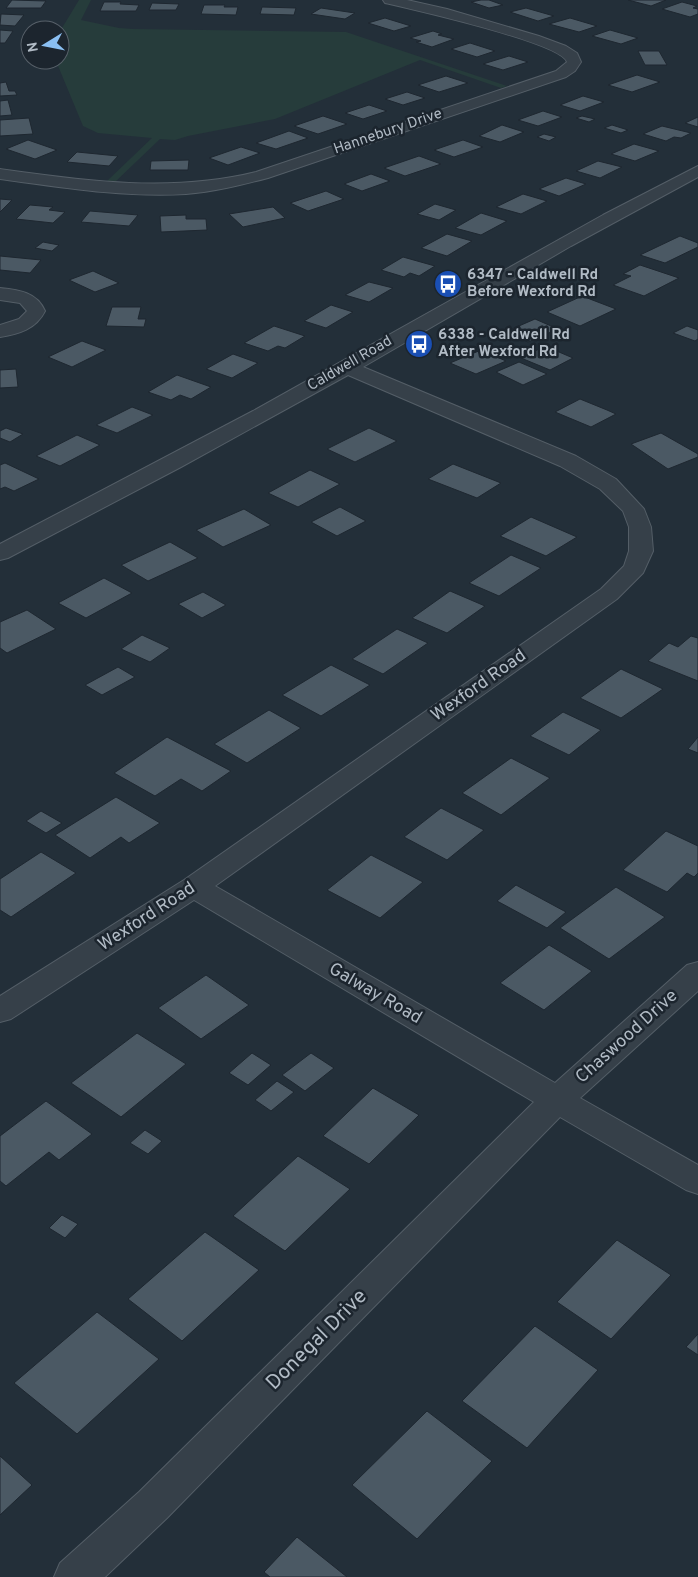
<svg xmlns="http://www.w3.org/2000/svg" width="698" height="1577" font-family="Overpass,sans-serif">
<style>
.green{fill:#263c3b}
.building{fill:#4b5964;stroke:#1e2730}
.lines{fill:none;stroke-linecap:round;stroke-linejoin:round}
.minor-casing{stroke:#545e67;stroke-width:2}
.minor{fill:#364049;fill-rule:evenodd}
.labels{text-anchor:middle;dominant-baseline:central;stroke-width:5;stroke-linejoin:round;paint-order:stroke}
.far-street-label{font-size:15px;fill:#b1bbc5;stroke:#1c252e}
.far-poi-label{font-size:15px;font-weight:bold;fill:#b1bbc5;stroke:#1c252e;text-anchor:start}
.street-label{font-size:18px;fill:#b1bbc5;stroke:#1c252e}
.near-street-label{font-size:21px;fill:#b1bbc5;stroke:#1c252e}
</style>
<rect width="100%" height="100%" fill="#232f39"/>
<polygon class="green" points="79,0 91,0 81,20 119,28 133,29 346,32 507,86 501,88 420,60 275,119 188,136 175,140 160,139 115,182 107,181 152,138 98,133 83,126 56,61 60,60 62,28"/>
<g class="building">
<polygon points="12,0 46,1 41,8 6,8"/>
<polygon points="481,0 489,0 503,5 489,8 471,2"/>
<polygon points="628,0 666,0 651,6"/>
<polygon points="104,2 121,2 120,4 139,5 136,11 100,11"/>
<polygon points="682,2 697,6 693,8 698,9 698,14 690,17 662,9"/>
<polygon points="152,3 179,4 176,10 149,10"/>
<polygon points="204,5 225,5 224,7 238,7 236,15 201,14"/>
<polygon points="262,7 296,8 294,15 260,14"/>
<polygon points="321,8 355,13 345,19 311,14"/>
<polygon points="526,8 554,16 538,21 510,12"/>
<polygon points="1,14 24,15 15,26 0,25"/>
<polygon points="385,18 411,26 394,31 368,23"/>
<polygon points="570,18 597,26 579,32 549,24"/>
<polygon points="0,30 13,31 5,43 0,43"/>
<polygon points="610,30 638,38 621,44 592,36"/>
<polygon points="433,31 442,34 438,35 454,39 432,47 416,42 421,41 410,38"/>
<polygon points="470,43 495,51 477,57 451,49"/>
<polygon points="638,51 659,51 667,65 645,65"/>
<polygon points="509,56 528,62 503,70 483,64"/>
<polygon points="637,75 660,82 632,92 608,85"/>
<polygon points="446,76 468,83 439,92 418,85"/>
<polygon points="6,82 9,91 15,91 17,95 0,96 0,83"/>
<polygon points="407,92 425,98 403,105 385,99"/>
<polygon points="583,96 604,102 580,111 560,105"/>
<polygon points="8,100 12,115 0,116 0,101"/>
<polygon points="369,105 387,111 363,119 345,113"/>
<polygon points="543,111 562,117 538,126 518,120"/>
<polygon points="323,116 347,124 318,134 294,126"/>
<polygon points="582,116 595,119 589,122 576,118"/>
<polygon points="698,117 698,127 685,123"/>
<polygon points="29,118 33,134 0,136 0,120"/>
<polygon points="502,125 524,132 500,142 479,136"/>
<polygon points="612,125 628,130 621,133 604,128"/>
<polygon points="662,126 691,133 681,138 674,137 666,141 643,134"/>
<polygon points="289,131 308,138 276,149 256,143"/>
<polygon points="544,134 556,137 549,141 537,137"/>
<polygon points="28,140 57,150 35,159 6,149"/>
<polygon points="463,140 483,147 454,157 434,150"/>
<polygon points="634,144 659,151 635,161 611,154"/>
<polygon points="241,147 260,153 228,165 209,158"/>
<polygon points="77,152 118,156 109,166 67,162"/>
<polygon points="419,156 441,164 405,176 384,168"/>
<polygon points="189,160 188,170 150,170 151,161"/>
<polygon points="598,161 622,167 600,178 576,171"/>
<polygon points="371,174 390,181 362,191 344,184"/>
<polygon points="566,178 586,184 559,196 539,189"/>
<polygon points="326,191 344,199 308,211 290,203"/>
<polygon points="523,194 547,201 521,214 496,207"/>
<polygon points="0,199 12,200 0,212"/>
<polygon points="435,204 456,210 439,220 417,214"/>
<polygon points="30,205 53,207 49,210 65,212 53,223 16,219"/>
<polygon points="273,207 285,218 243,227 229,214"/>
<polygon points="90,211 138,215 129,226 81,222"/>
<polygon points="481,213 507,221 481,235 455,228"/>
<polygon points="186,215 186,219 206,219 207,230 161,232 160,216"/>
<polygon points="447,234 472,241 447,256 421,248"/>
<polygon points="680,236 698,243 698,247 665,263 640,255"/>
<polygon points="43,242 59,245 52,251 35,248"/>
<polygon points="0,257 0,256 41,260 30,273 0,270"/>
<polygon points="403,257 435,266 419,276 410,273 404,277 381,270"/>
<polygon points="640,265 679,278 644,296 613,285 631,276 623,274"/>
<polygon points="93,271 119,283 95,292 69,280"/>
<polygon points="369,282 393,288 369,302 345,295"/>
<polygon points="582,296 616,309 580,326 547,312"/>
<polygon points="331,305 353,312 326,328 304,321"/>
<polygon points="112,307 141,307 138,319 146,319 144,327 106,326"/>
<polygon points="535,319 558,329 528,342 505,332"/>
<polygon points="274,326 305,336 285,348 278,346 268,351 244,343"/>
<polygon points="687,326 698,330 698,339 695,341 673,333"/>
<polygon points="82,341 106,350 72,367 48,357"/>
<polygon points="545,346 573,358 550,370 521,358"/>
<polygon points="481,350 506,361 476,374 450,363"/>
<polygon points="233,354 258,363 232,378 206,369"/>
<polygon points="519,362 547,374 523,385 496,372"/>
<polygon points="16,369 18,387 0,388 0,370"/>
<polygon points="177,375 211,387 191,399 180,395 171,400 148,392"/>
<polygon points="580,399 607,410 616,414 591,427 555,412"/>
<polygon points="132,407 153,415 117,433 96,425"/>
<polygon points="6,428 23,434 10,442 0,438 0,431"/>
<polygon points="369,428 397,441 355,462 327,449"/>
<polygon points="661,433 698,454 698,457 668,469 631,444"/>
<polygon points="77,435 100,445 60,466 36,456"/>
<polygon points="5,463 39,479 14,491 5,487 0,489 0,465"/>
<polygon points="453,464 501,483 477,498 428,479"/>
<polygon points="310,470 340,484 298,507 268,493"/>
<polygon points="340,507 366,521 337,536 311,522"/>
<polygon points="244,509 271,525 223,547 196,530"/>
<polygon points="531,517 577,537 546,556 500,536"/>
<polygon points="170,542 198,558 148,581 121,565"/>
<polygon points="511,555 541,568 499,596 469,583"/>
<polygon points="104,578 132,593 86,618 58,603"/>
<polygon points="450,591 485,606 447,633 412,618"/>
<polygon points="203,592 226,605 202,618 178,604"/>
<polygon points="27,610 56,629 7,653 0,648 0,622"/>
<polygon points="397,629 428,643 383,674 352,659"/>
<polygon points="142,635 170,648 150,662 121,649"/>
<polygon points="691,636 698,638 698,681 648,661 669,643 678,647"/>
<polygon points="331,665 370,685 321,716 282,695"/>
<polygon points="118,667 135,677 102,695 85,685"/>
<polygon points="621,669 663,689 621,718 580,698"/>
<polygon points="269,710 301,728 247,763 214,744"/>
<polygon points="563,712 601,730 569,755 530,736"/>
<polygon points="167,737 231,771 202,791 181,779 155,796 114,773"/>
<polygon points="698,737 698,753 688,749"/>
<polygon points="511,758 550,778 501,815 462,793"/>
<polygon points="116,797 160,823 129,843 121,837 90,858 55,835"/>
<polygon points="441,808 484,830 447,860 404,837"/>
<polygon points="41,811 62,823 46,833 26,821"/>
<polygon points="666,831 698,846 698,873 694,877 687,873 667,892 623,870"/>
<polygon points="41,852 76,873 11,917 0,910 0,879"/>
<polygon points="371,855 423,882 380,918 327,890"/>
<polygon points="516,885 566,912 547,928 497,901"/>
<polygon points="616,887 665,917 609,959 560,928"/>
<polygon points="549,945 592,971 544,1010 500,983"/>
<polygon points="206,975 249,1005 201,1039 158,1008"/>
<polygon points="137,1033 186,1064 121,1117 71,1083"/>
<polygon points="252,1053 271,1065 248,1085 229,1073"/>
<polygon points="311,1053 334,1068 305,1091 282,1075"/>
<polygon points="277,1081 294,1092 271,1111 255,1100"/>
<polygon points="373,1088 419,1115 369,1164 323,1136"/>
<polygon points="46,1101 92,1134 59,1160 49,1152 6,1186 0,1181 0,1136"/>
<polygon points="145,1130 162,1141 148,1154 130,1143"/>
<polygon points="298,1156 350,1189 285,1251 233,1216"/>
<polygon points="62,1215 78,1224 65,1238 49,1228"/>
<polygon points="205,1232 259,1270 182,1341 128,1299"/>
<polygon points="617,1240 671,1275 611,1339 557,1302"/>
<polygon points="97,1312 159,1359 77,1434 14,1383"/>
<polygon points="535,1326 598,1370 527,1448 462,1401"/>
<polygon points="698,1334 698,1355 686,1347"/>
<polygon points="427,1411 492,1461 417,1539 352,1485"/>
<polygon points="0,1456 32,1485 0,1515"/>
<polygon points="297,1537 347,1577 270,1577 264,1572"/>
</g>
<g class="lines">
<g class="minor-casing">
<g id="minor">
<path d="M383 0H407L447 9 539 36 566 46 577 53 581 62 575 71 566 77 268 178C241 185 214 192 186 194 126 198 59 187 0 179V169C86 181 171 193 256 172L556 71 567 62C561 43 411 9 385 3Z"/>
<polygon points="698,166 698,177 571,246 363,367 576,456 616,479 644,509 651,527 653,551 643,573 617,599 215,886 555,1083 687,965 698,962 698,991 580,1098 698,1165 698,1194 686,1190 560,1117 167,1518 105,1577 54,1577 60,1563 139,1492 534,1102 194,900 11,1019 0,1022 0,996 184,880 601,589 624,566 629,551 629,527 623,511 600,489 560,466 348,375 181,467 8,558 0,560 0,544 253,411 603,215"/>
<path d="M0 288C19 290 37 292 45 311 36 329 19 334 0 337V325L19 319 27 311 20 303 0 300Z"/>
</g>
</g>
<use href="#minor" class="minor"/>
</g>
<defs>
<g id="bus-disc" transform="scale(1.4375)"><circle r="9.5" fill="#1a4fb4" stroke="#1c252e"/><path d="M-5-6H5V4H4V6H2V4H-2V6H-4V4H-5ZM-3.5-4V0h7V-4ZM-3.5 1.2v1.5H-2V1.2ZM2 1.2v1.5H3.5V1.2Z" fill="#fff"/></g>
</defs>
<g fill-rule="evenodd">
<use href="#bus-disc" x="448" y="284"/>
<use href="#bus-disc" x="419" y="344"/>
</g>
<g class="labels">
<g class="far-street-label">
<text transform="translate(388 132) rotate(-19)">Hannebury Drive</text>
<text transform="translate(350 364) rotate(-30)">Caldwell Road</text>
</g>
<g class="far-poi-label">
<text x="467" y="275">6347 - Caldwell Rd<tspan x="467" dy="17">Before Wexford Rd</tspan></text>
<text x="438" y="335">6338 - Caldwell Rd<tspan x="438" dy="17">After Wexford Rd</tspan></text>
</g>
<g class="street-label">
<text transform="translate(479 686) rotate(-35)">Wexford Road</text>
<text transform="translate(147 917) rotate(-33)">Wexford Road</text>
<text transform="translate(375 994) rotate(30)">Galway Road</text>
<text transform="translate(627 1037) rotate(-42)">Chaswood Drive</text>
</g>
<g class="near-street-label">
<text transform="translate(317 1340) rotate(-45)">Donegal Drive</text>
</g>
</g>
<g transform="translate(45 45) rotate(260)"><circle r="24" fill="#1c252e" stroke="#58616a"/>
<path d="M0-4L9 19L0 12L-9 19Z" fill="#8abff2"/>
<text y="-8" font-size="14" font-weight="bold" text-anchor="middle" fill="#b1bbc5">N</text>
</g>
</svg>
